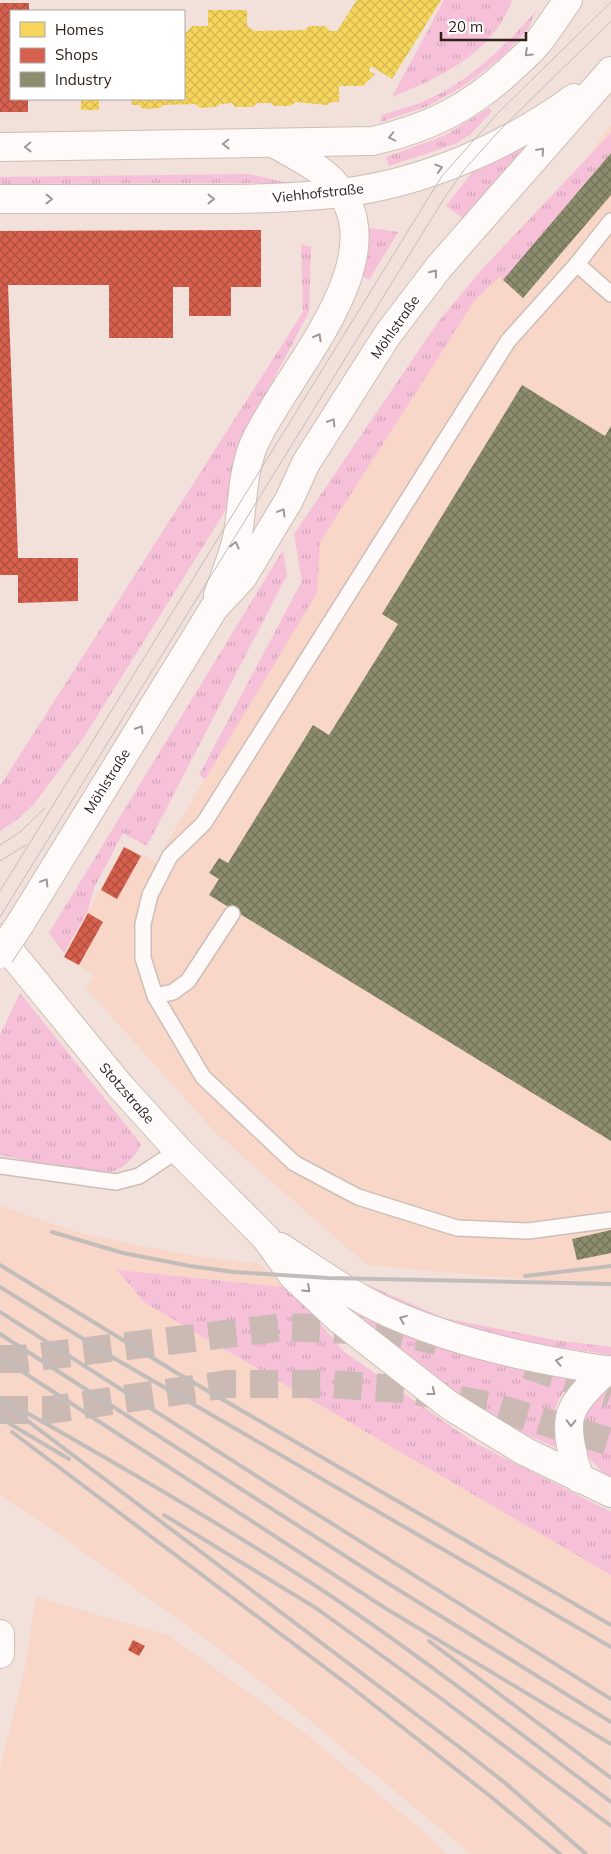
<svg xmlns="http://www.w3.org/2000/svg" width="611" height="1854" font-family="Mulish,sans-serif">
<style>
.built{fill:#f8d6c8}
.grass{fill:url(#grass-tufts)}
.homes{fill:url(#homes-cross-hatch)}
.shops{fill:url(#shops-cross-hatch)}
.industry{fill:url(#industry-cross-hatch)}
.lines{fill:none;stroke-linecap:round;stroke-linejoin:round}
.primary-tunnel{stroke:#cbbab4;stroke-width:28;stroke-dasharray:28 14;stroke-linecap:butt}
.lane-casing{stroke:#cdbeb8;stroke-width:18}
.primary-casing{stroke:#cdbeb8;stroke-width:30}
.lane{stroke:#fdfaf9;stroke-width:15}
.primary{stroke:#fdfaf9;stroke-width:28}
.tram{stroke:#c2bdbb;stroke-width:1}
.rail{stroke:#c2bdbb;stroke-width:4}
.primary-bridge-casing{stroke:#cdbeb8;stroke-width:30;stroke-linecap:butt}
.primary-bridge{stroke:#fdfaf9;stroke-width:28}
.oneway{stroke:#a09895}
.labels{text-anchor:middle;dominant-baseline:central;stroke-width:5;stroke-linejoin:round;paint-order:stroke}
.street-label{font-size:14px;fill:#2f211b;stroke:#fff}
</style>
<defs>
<pattern id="grass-tufts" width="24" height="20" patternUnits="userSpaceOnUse" patternTransform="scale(1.25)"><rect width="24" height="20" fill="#f5c0d8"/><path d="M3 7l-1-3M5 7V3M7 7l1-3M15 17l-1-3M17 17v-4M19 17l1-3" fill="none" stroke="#d2a5b9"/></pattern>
<pattern id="homes-cross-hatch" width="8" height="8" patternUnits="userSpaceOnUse" patternTransform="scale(1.25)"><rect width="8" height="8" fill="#f6d55c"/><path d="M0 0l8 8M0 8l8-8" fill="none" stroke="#d3b74f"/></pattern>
<pattern id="shops-cross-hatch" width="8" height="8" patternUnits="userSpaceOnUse" patternTransform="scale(1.25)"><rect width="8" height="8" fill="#d6604d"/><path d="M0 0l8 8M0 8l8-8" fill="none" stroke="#ae4f3f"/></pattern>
<pattern id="industry-cross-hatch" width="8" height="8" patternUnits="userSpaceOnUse" patternTransform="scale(1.25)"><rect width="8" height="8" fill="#8c8c6e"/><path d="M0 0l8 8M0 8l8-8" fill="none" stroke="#73725a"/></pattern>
</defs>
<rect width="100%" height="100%" fill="#f2e0da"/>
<g class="built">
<polygon points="611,125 611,1287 367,1265 214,1131 86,988 94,975 63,957 124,846 156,862 314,593 319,542 475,300 526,239"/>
<polygon points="0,1206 74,1231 131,1244 195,1256 260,1264 284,1287 117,1271 145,1303 611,1575 610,1854 471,1854 291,1705 210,1642 34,1517 0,1496"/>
<polygon points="36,1597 168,1635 302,1731 423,1831 446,1854 0,1854 0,1768 24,1673"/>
</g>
<g class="grass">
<path d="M444 0H512C495 52 439 78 392 97Z"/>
<path d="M536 11 528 29 503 56 465 85 428 106 381 122 382 115C397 110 414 106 429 99 472 79 505 46 536 11Z"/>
<polygon points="489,108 492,111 471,134 455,144 389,166 386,157 444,136"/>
<polygon points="611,133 611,153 503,280 500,276 475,300 320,542 317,593 205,779 199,775 302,581 294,534 438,322 484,267"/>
<polygon points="527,144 463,218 446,206 473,171"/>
<polygon points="248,174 288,183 0,184 0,177"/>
<polygon points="370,228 398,232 369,280 363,276"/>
<polygon points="301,244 311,247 309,312 244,435 232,500 86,734 34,804 17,820 0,831 0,786 303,312"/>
<polygon points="283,550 287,575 147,846 123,833 94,888 88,910 64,953 49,933"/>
<path d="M20 993 141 1144C137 1155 124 1169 111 1172 92 1176 23 1159 0 1155V1035Z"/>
<polygon points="117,1270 284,1287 307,1308 343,1351 475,1443 611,1512 611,1575 145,1303"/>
<polygon points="370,1286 444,1318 554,1340 611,1347 611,1355 522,1342 414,1312 360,1287"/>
<path d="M359 1311 577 1375C557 1397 544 1420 559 1449L493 1420 420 1367 358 1315Z"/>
<path d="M611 1387V1480C602 1471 589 1460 583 1448 573 1427 588 1392 611 1387Z"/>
</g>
<g class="homes">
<polygon points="357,0 441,0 392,79 371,66 369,71 375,74 363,86 339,86 339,102 332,102 327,105 296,102 290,106 275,106 270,103 257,103 253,107 235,107 232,103 220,104 216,107 200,108 195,104 164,105 160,108 143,109 139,105 132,105 131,99 184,99 184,32 187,32 192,26 208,26 208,10 247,10 247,26 254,31 305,30 309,26 325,26 330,31 337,31"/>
<rect x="81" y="99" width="18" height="11"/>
</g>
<g class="shops">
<polygon points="0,3 29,3 29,11 11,11 11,99 28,99 28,112 0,112"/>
<polygon points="261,230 261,287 231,287 231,316 189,316 189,287 173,287 173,338 109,338 109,285 8,285 18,558 78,558 78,601 18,603 18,575 0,575 0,231"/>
<polygon points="124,847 141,856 117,899 101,890"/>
<polygon points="88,913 103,922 79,965 64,957"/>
<polygon points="133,1640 145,1646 139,1656 128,1650"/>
</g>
<g class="industry">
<polygon points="611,153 611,195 523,298 503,280"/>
<polygon points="522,385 605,436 611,426 611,1141 209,895 219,879 209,873 219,858 228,863 313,725 329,735 398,624 382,614"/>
<polygon points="611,1230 611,1253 577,1260 572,1239"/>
</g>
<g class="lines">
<g class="primary-tunnel">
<polyline points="0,1359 20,1359 284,1327 397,1332 437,1341"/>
<polyline points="527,1365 611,1393"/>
<polyline points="0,1410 49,1410 228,1384 330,1384 412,1390 495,1407 611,1442"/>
</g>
<g class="lane-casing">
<g id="lane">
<polyline points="611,221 577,264 508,341 204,823 170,856 150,895 143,924 143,958 155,996 203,1077 294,1163 358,1197 457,1228 528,1231 611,1220"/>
<polyline points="577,264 611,294"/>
<polyline points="155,996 173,992 188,981 232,914"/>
<polyline points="0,1166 116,1182 139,1176 178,1150"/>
</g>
</g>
<g class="primary-casing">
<g id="primary">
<path d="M0 147 373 141C428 128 468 109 510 70 518 62 527 55 535 46 547 32 557 15 568 0"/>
<path d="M0 199C62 199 124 199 186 199 237 199 289 199 341 193 423 183 507 147 574 98"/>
<path d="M218 595C225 575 234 554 238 533 243 504 242 473 254 444 284 375 404 255 332 181 316 165 294 155 275 144"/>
<polyline points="20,924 214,608 242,578 289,500 306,463 388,334 439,267 611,71"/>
<polyline points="0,939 120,1086 178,1150 266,1238 293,1276 339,1319 449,1405 524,1451 611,1493"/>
<path d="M280 1247C319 1272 358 1301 401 1318 468 1346 539 1360 611 1371"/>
<path d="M580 1479C574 1463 564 1428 572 1411 578 1396 595 1381 607 1370"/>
<polyline points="0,1634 0,1654"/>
</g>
</g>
<use href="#lane" class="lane"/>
<use href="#primary" class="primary"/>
<g class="tram">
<polyline points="0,845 20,832 45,808"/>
<polyline points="0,861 26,845"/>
<polyline points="0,891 442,176 498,113 611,2"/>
<polyline points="0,917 445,197 464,170 499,131 611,21"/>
</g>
<g class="rail">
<polyline points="52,1232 123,1253 190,1266 234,1272 328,1278 611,1284"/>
<polyline points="0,1265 177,1373 611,1625"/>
<polyline points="525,1276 611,1266"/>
<polyline points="0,1287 112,1357 611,1647"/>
<polyline points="0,1312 269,1484 611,1699"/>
<polyline points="0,1334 381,1579 611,1722"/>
<polyline points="0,1357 385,1608 611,1744"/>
<polyline points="0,1400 458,1746 504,1782 586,1854"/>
<path d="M27 1413C128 1470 228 1528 325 1592 423 1658 517 1731 611 1802"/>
<polyline points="0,1418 69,1459"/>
<polyline points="12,1432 351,1687 490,1796 560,1854"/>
<polyline points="164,1515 316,1608 439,1697 611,1826"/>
<polyline points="429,1641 611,1778"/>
</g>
<g class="primary-bridge-casing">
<polyline id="primary-bridge" points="0,954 20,924"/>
</g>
<use href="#primary-bridge" class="primary-bridge"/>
</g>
<defs><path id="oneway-chevron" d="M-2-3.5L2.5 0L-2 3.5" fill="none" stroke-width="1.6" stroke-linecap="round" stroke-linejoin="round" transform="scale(1.25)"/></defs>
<g class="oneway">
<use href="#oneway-chevron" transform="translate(528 53) rotate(137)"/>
<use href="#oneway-chevron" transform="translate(392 137) rotate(167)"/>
<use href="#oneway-chevron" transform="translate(226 144) rotate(179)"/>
<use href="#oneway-chevron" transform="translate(28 147) rotate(179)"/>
<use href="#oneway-chevron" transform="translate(541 151) rotate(-49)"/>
<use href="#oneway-chevron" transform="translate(439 168) rotate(-17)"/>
<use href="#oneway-chevron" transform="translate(49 199)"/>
<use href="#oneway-chevron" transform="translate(211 199)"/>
<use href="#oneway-chevron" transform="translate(434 273) rotate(-52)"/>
<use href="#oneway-chevron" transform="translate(318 337) rotate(-61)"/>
<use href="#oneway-chevron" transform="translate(332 422) rotate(-58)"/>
<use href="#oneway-chevron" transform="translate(282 512) rotate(-59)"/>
<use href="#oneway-chevron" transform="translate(235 545) rotate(-76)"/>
<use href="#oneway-chevron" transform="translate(140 729) rotate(-58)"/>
<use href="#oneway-chevron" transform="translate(45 882) rotate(-58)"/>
<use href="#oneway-chevron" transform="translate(307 1289) rotate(43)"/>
<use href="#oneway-chevron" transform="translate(403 1319) rotate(-158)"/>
<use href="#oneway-chevron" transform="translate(559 1361) rotate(-169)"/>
<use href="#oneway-chevron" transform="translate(432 1392) rotate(38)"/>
<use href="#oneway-chevron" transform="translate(571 1423) rotate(91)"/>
</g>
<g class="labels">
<g class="street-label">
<text transform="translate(318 193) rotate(-6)">Viehhofstraße</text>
<text transform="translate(395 327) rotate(-55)">Möhlstraße</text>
<text transform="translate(107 781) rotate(-58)">Möhlstraße</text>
<text transform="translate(127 1093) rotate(49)">Stotzstraße</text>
</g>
</g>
<rect x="10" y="10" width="175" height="90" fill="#ffffff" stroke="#aca6a4"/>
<rect x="20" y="22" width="25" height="15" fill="#f6d55c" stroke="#aca6a4"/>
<text x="55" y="35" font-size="15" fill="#2f211b">Homes</text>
<rect x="20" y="48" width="25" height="15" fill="#d6604d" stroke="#aca6a4"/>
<text x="55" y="60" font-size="15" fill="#2f211b">Shops</text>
<rect x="20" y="72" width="25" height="15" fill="#8c8c6e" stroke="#aca6a4"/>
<text x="55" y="85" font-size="15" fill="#2f211b">Industry</text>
<path d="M441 32v8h85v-8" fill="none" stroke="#2f211b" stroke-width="2.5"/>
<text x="448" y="32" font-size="15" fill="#2f211b" stroke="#ffffff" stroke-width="4" paint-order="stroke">20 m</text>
</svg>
